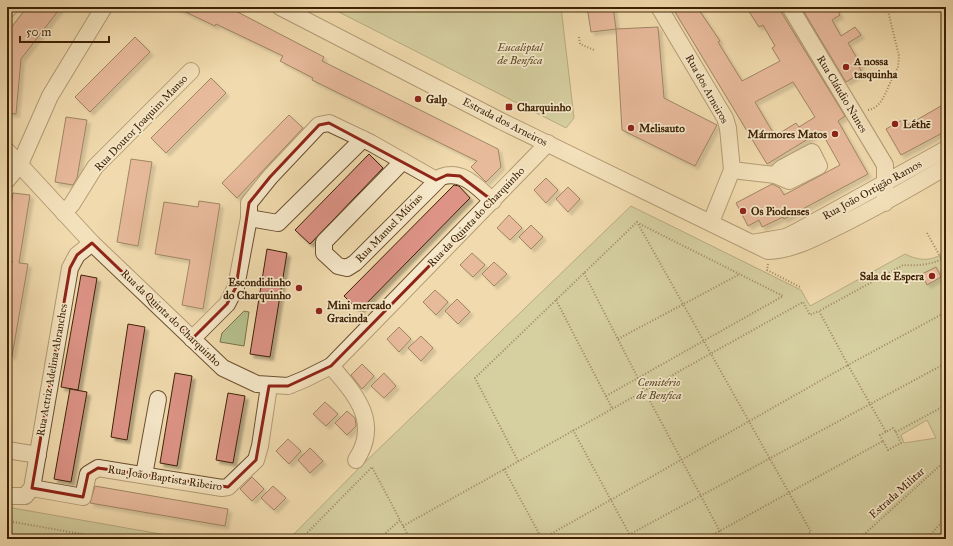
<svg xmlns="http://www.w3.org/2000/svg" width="953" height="546" font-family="'IM FELL Great Primer',serif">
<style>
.green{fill:#b5c18e;stroke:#7a7249;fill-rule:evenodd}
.building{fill:#dd9386;stroke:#3e2204;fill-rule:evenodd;filter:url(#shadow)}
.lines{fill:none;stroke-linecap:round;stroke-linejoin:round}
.minor-casing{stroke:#6b502e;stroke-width:18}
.path{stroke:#3e2204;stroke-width:2;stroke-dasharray:1 2;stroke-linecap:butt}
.minor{stroke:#f6e8ca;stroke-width:16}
.marked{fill:none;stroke:#8f2418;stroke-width:3;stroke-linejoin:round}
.poi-dot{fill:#8f2418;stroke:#f6e8ca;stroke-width:1.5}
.labels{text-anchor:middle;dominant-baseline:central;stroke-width:3.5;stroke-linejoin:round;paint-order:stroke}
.park-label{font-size:11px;font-style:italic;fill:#5c4a26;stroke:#f6e8ca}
.poi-label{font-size:11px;font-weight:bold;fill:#3e2204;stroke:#f6e8ca;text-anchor:start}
.street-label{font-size:11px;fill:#3e2204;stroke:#f6e8ca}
</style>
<defs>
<filter id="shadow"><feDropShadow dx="3.5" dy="3.5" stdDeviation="1" flood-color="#0004"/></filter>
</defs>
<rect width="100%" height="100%" fill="#f1dbae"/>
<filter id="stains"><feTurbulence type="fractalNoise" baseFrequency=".005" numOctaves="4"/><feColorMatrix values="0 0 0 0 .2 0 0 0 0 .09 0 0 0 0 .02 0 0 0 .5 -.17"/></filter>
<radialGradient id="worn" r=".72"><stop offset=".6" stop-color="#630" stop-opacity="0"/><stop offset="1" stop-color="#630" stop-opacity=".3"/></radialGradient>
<g class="green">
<polygon points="336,7 561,7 574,118 566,128 335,10"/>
<path d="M631 206 801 290 810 306 905 254C919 261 933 262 946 251V539H289L362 465ZM927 420 936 438 904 443 901 435Z"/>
<polygon points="244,311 249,312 244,346 220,342 222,333"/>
<polygon points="7,507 189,539 7,539"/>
</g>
<g class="building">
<polygon points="27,7 61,7 21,59 16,114 7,113 7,33"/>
<polygon points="175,7 228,7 324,57 322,61 498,149 501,167 486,182 471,167 477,161 312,80 313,78 280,61 283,56 216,24 215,26"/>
<polygon points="587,7 613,7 616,29 591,32"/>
<path d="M672 7H697L720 41 718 42 742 81 780 61 772 48 775 46 763 25 759 27 746 7H778L845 116 838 121 868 174 784 219 783 217 762 227 759 220 748 226 736 203 772 184 780 188 784 195 840 165 821 131 767 164ZM793 82 815 117 799 127 796 123 775 136 755 102Z"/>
<polygon points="801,7 836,7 840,15 832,20 841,36 855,27 861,35 848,43 861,65 859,67 862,72 846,82"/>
<polygon points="658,27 664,98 717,125 695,166 622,130 616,29"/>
<polygon points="135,37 150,52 90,112 75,97"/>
<polygon points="211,78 226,93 166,153 151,138"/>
<polygon points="946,103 946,131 901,155 886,129 904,119 908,125"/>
<polygon points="289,115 303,128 237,198 222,183"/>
<polygon points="66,117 87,120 77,178 73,185 55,182"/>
<polygon points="369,154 383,168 310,244 295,230"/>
<polygon points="131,159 152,162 138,246 117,242"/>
<polygon points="546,178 558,190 546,203 534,190"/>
<polygon points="454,185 459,186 470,198 359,311 344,296"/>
<polygon points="568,187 580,199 568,212 556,199"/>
<polygon points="13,193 30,195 19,263 28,264 12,356 7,355 7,281 10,262 13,262 7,261 7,229"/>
<polygon points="199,201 220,204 203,309 182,305 190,260 155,254 164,202 198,207"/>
<polygon points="509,215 522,228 510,240 497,228"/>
<polygon points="531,225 543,237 531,249 519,237"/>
<polygon points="267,249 287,253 270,357 250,354"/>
<polygon points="472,253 485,265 473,277 460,265"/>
<polygon points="494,262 507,274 494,286 482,274"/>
<polygon points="936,267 941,277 927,285 922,274"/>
<polygon points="81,275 97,278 78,390 61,387"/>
<polygon points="435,290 448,302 436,315 423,302"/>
<polygon points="457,299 470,312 458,324 445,311"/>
<polygon points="128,324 145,327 127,440 111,437"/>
<polygon points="399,327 411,339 399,352 387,339"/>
<polygon points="421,336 433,348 421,361 408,348"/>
<polygon points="362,364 374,376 362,389 351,375"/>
<polygon points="175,373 192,376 177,466 160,463"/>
<polygon points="384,373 396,386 384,398 371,386"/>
<polygon points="70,389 87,392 71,482 54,479"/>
<polygon points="228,393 245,396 233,463 216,460"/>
<polygon points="325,402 338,414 326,426 313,414"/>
<polygon points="347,411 355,418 356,426 347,435 335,423"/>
<polygon points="288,439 301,451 289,464 276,451"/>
<polygon points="310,448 323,461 310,473 298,460"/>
<polygon points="252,477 264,489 252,501 240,489"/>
<polygon points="95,486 228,509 225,526 90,503"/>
<polygon points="273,486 286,498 274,510 261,498"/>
</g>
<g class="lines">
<g class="minor-casing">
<g id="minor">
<path d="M280 7 501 121 768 251C794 250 817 237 839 226 876 208 911 187 946 167"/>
<polyline points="659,7 725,118 728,128 732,170 711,222"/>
<polyline points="790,7 885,165 885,203"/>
<polyline points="7,10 10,7"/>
<polyline points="7,151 92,243 223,368 257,384 288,386 305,379 331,366 548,143"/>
<path d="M403 161 324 242V253L338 266 347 268 355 263 441 177C463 169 478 188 493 201"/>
<polyline points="732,170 775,175 789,181 819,166 812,152 782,168 775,175"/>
<polyline points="7,180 20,164 50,96 104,7"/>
<polyline points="64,213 72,204 95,167 191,71"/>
<polyline points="249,218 278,223 363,139"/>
<polyline points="752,243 786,237 796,232 946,149"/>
<polyline points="192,339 227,304 236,287 249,218 249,203 270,177 319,125 329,123 371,143 436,180"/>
<path d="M331 366C355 394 381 422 356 460"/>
<polyline points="7,450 38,455"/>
<polyline points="144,475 158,399"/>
<polyline points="32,488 83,497 88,474 98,468 222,488 228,487 256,460 260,446 269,386"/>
<polyline points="7,496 25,496 32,488 70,268 77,255 92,243"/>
</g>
</g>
<g class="path">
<polyline points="579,37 580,44 594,50"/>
<path d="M868 110C886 107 888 80 898 68L899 56 887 7"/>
<polyline points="927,233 946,267"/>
<path d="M946 256C935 265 916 266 903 265L819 311 848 365 946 312"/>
<polyline points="768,264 767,270 800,287"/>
<polyline points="584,273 644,390 724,539"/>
<polyline points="556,300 612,408"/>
<polyline points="618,339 740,274"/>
<polyline points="606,396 783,296 638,223"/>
<polyline points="573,430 632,539"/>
<polyline points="883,441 880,435 886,432"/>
<polyline points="518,461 475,378 637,222 811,532 802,539"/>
<polyline points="504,469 542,539 848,365 886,432 893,428 896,432"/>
<polyline points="7,521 111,539"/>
<polyline points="403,526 803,302 810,315 819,311"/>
<polyline points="301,539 372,467 400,520"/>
<polyline points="379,539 400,520 410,539"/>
<polyline points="621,539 946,363"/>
<polyline points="705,539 883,441 888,450 901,443 896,432 946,405"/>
<polyline points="859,539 946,460"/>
<polyline points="927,539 946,517"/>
</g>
<use href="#minor" class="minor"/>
</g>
<path d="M0 0H953V546H0ZM329 123 436 180 447 175 460 176 493 201 331 366 288 386H269L256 460 228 487 98 468 88 474 83 497 32 488 70 268 77 255 92 243 192 339 227 304 236 287 249 203 270 177 319 125Z" fill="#f1dbae" fill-opacity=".55" fill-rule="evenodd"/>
<path class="marked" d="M329 123 436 180 447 175 460 176 493 201 331 366 288 386H269L256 460 228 487 98 468 88 474 83 497 32 488 70 268 77 255 92 243 192 339 227 304 236 287 249 203 270 177 319 125Z"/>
<g class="poi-dot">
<circle cx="846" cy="67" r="4"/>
<circle cx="418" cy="99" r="4"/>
<rect x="505" y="103" width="8" height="8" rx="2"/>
<circle cx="895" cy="124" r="4"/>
<circle cx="631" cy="128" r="4"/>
<circle cx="835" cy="134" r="4"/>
<circle cx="743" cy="211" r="4"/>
<circle cx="932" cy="276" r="4"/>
<circle cx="299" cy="288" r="4"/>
<circle cx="319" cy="311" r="4"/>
</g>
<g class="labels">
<g class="park-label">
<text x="520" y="47">Eucaliptal<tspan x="520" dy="13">de Benfica</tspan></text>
<text x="659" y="382">Cemitério<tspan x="659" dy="13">de Benfica</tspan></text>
</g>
<g class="poi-label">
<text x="854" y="61">A nossa<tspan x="854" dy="13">tasquinha</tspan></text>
<text x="426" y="99">Galp</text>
<text x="517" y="107">Charquinho</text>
<text x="903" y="124">Lḗthē</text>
<text x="639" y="128">Melisauto</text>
<text x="827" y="134" text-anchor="end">Mármores Matos</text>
<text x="751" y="211">Os Piodenses</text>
<text x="924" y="276" text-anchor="end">Sala de Espera</text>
<text x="291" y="282" text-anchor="end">Escondidinho<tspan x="291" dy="13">do Charquinho</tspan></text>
<text x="327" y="305">Mini mercado<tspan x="327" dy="13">Gracinda</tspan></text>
</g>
<g class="street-label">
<text transform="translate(707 89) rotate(61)">Rua dos Arneiros</text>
<text transform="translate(842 94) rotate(59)">Rua Cláudio Nunes</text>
<text transform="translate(505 122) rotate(27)">Estrada dos Arneiros</text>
<text transform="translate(141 123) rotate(-46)">Rua Doutor Joaquim Manso</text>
<text transform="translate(872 190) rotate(-29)">Rua João Ortigão Ramos</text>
<text transform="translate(476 217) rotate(-46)">Rua da Quinta do Charquinho</text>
<text transform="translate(389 228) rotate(-46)">Rua Manuel Múrias</text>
<text transform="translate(171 318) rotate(44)">Rua da Quinta do Charquinho</text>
<text transform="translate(52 370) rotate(-80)">Rua Actriz Adelina Abranches</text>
<text transform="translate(165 478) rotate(9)">Rua João Baptista Ribeiro</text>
<text transform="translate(897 493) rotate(-42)">Estrada Militar</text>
</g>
</g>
<rect width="953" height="546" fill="none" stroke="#f1dbae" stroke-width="24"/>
<rect x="8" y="8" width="937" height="530" fill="none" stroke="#3e2204" stroke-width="2"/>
<rect x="12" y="12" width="929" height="522" fill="none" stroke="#3e2204"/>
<path d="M20 36v6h89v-6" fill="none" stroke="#3e2204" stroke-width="2"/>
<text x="26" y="36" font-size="12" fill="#3e2204" stroke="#f6e8ca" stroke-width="3" paint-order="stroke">50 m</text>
<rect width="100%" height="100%" filter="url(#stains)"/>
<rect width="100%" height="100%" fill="url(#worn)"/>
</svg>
